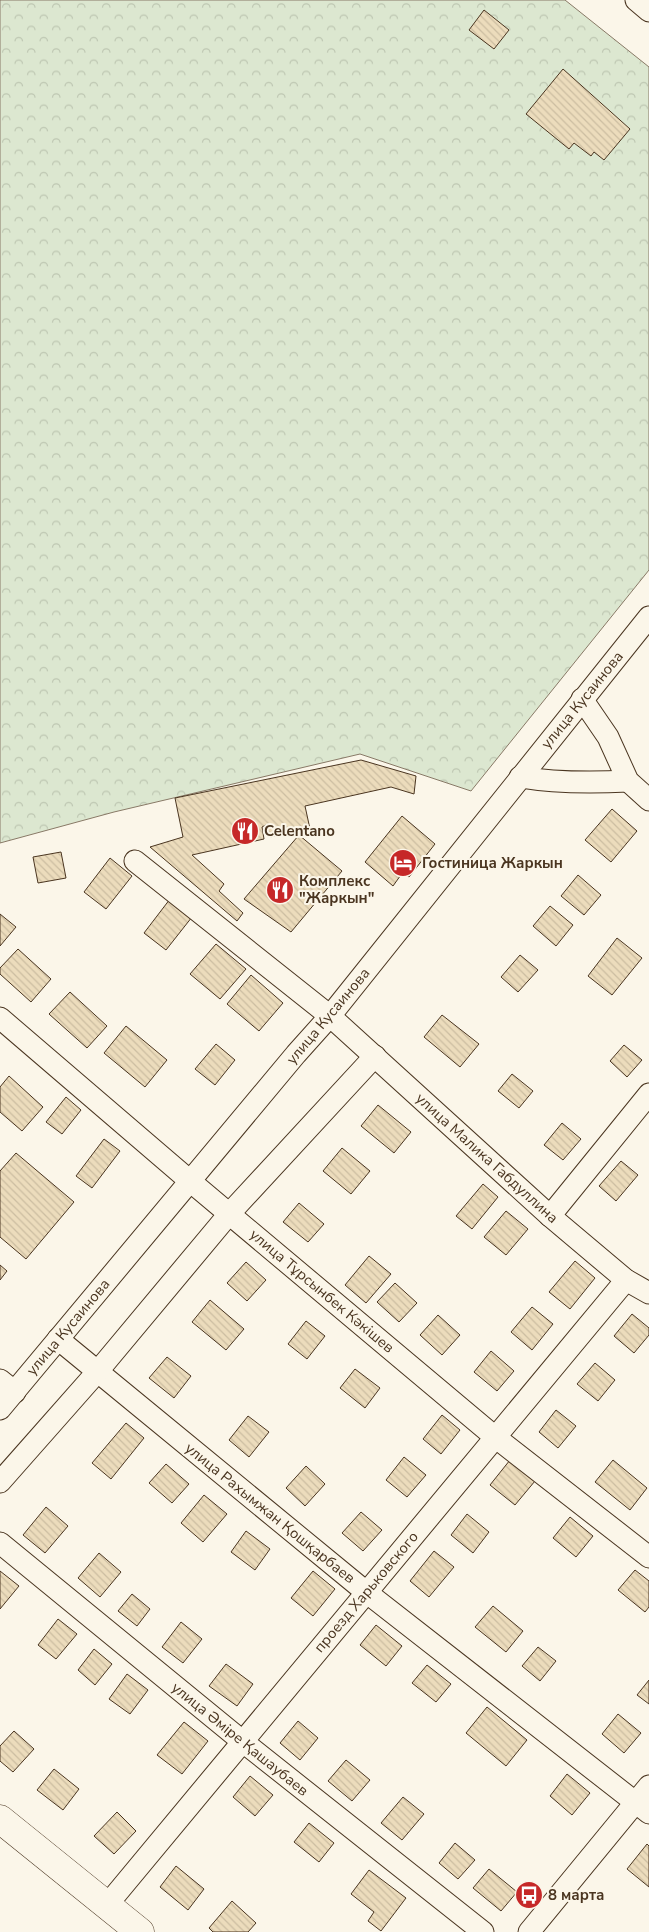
<svg xmlns="http://www.w3.org/2000/svg" width="649" height="1932" font-family="'Nunito Sans',sans-serif">
<style>
.park{fill:url(#park-crowns);stroke:#887966}
.building{fill:url(#building-back-hatch);stroke:#4a3520}
.lines{fill:none;stroke-linecap:round;stroke-linejoin:round}
.minor-casing{stroke:#4a3520;stroke-width:23}
.major-casing{stroke:#4a3520;stroke-width:29}
.minor{stroke:#fbf6e9;stroke-width:21}
.major{stroke:#fbf6e9;stroke-width:28}
.labels{text-anchor:middle;dominant-baseline:central;stroke-width:4;stroke-linejoin:round;paint-order:stroke}
.street-label{font-size:15px;fill:#4a3520;stroke:#fbf6e9}
.poi-label{font-size:15px;font-weight:bold;fill:#4a3520;stroke:#fbf6e9;text-anchor:start}
</style>
<defs>
<pattern id="park-crowns" width="20" height="18" patternUnits="userSpaceOnUse" patternTransform="scale(1.25)"><rect width="20" height="18" fill="#dce7d0"/><path d="M2 6a3 3 0 1 1 6 0M12 15a3 3 0 1 1 6 0" fill="none" stroke="#bec7b2"/></pattern>
<pattern id="building-back-hatch" width="6" height="6" patternUnits="userSpaceOnUse" patternTransform="scale(1.25)"><rect width="6" height="6" fill="#ecdcbc"/><path d="M-1 5l2 2M0 0l6 6M5-1l2 2" fill="none" stroke="#ccbda1"/></pattern>
</defs>
<rect width="100%" height="100%" fill="#fbf6e9"/>
<polygon class="park" points="0,0 565,0 649,67 649,570 471,791 360,754 114,812 0,843"/>
<g class="building">
<polygon points="484,10 509,30 494,49 469,30"/>
<polygon points="563,69 630,129 604,160 594,152 591,156 574,143 569,149 526,114"/>
<polygon points="361,760 416,776 414,794 391,787 305,806 310,829 270,837 266,825 262,827 264,839 192,855 224,884 219,891 243,913 237,921 150,847 183,837 175,798"/>
<polygon points="612,809 637,831 611,862 585,840"/>
<polygon points="402,816 435,844 409,877 403,872 393,886 365,862"/>
<polygon points="299,835 342,871 291,932 244,899"/>
<polygon points="61,852 66,878 38,883 33,857"/>
<polygon points="110,858 132,876 106,909 84,892"/>
<polygon points="578,875 601,895 584,915 561,896"/>
<polygon points="170,899 192,917 166,950 144,933"/>
<polygon points="550,906 573,925 556,946 533,926"/>
<polygon points="0,914 16,927 0,946"/>
<polygon points="617,938 642,958 612,995 588,976"/>
<polygon points="216,944 246,969 220,999 190,974"/>
<polygon points="18,949 51,979 31,1002 0,974 0,968"/>
<polygon points="520,955 538,970 518,992 501,977"/>
<polygon points="251,975 283,1003 259,1031 227,1004"/>
<polygon points="70,992 107,1026 87,1048 49,1014"/>
<polygon points="442,1015 479,1044 460,1067 424,1037"/>
<polygon points="126,1026 167,1060 145,1087 104,1053"/>
<polygon points="216,1044 235,1060 215,1085 195,1069"/>
<polygon points="624,1045 642,1060 627,1077 610,1061"/>
<polygon points="512,1074 533,1091 519,1108 498,1091"/>
<polygon points="9,1076 43,1107 22,1131 0,1112 0,1087"/>
<polygon points="66,1097 81,1110 62,1134 46,1122"/>
<polygon points="378,1105 411,1132 394,1153 361,1126"/>
<polygon points="562,1123 581,1139 563,1160 544,1145"/>
<polygon points="104,1139 120,1151 92,1188 76,1176"/>
<polygon points="342,1148 370,1171 351,1194 323,1171"/>
<polygon points="16,1153 74,1202 26,1259 0,1237 0,1171"/>
<polygon points="621,1161 638,1175 616,1201 599,1186"/>
<polygon points="483,1184 498,1197 472,1229 456,1216"/>
<polygon points="299,1203 324,1224 308,1242 283,1222"/>
<polygon points="506,1211 528,1229 506,1255 484,1237"/>
<polygon points="369,1256 391,1274 366,1303 345,1285"/>
<polygon points="575,1261 595,1278 570,1309 549,1292"/>
<polygon points="246,1262 266,1280 247,1301 227,1283"/>
<polygon points="0,1265 7,1271 0,1280"/>
<polygon points="395,1283 417,1303 399,1322 377,1302"/>
<polygon points="210,1300 244,1329 226,1350 192,1322"/>
<polygon points="532,1307 553,1324 532,1350 511,1332"/>
<polygon points="632,1314 649,1328 649,1335 634,1353 614,1336"/>
<polygon points="438,1315 460,1335 442,1355 420,1335"/>
<polygon points="306,1321 325,1336 307,1359 288,1344"/>
<polygon points="491,1351 514,1371 497,1391 474,1372"/>
<polygon points="167,1357 191,1376 174,1398 149,1378"/>
<polygon points="595,1363 615,1380 598,1401 577,1384"/>
<polygon points="355,1369 380,1388 365,1408 340,1388"/>
<polygon points="556,1410 576,1426 558,1448 539,1432"/>
<polygon points="442,1415 460,1430 441,1454 423,1439"/>
<polygon points="248,1416 269,1432 249,1457 229,1440"/>
<polygon points="126,1423 144,1438 111,1479 92,1463"/>
<polygon points="404,1457 426,1475 407,1497 386,1480"/>
<polygon points="510,1460 535,1481 515,1505 490,1485"/>
<polygon points="613,1460 647,1488 630,1510 595,1482"/>
<polygon points="166,1464 189,1484 172,1503 149,1483"/>
<polygon points="306,1466 325,1484 305,1506 286,1488"/>
<polygon points="204,1495 227,1514 203,1542 181,1523"/>
<polygon points="46,1507 68,1526 45,1553 23,1535"/>
<polygon points="361,1512 382,1530 363,1551 342,1533"/>
<polygon points="467,1514 489,1532 473,1553 451,1535"/>
<polygon points="570,1517 593,1536 576,1557 553,1538"/>
<polygon points="246,1531 270,1549 255,1570 231,1552"/>
<polygon points="434,1551 454,1567 429,1597 410,1581"/>
<polygon points="99,1553 121,1572 100,1597 78,1578"/>
<polygon points="635,1570 649,1581 649,1607 645,1612 618,1590"/>
<polygon points="0,1571 19,1586 0,1609"/>
<polygon points="313,1571 335,1589 313,1616 291,1598"/>
<polygon points="132,1594 150,1609 137,1626 118,1611"/>
<polygon points="493,1606 523,1631 506,1652 475,1627"/>
<polygon points="58,1619 77,1634 56,1659 38,1645"/>
<polygon points="181,1622 202,1639 183,1663 162,1647"/>
<polygon points="376,1625 402,1646 386,1666 360,1645"/>
<polygon points="538,1647 556,1661 540,1681 522,1666"/>
<polygon points="94,1649 112,1664 95,1685 78,1670"/>
<polygon points="226,1664 253,1684 237,1706 209,1686"/>
<polygon points="427,1665 451,1684 436,1702 412,1683"/>
<polygon points="127,1674 148,1690 130,1714 109,1699"/>
<polygon points="649,1680 649,1704 637,1695"/>
<polygon points="487,1707 527,1740 506,1766 466,1733"/>
<polygon points="618,1714 641,1733 624,1753 602,1734"/>
<polygon points="298,1721 318,1738 300,1760 280,1743"/>
<polygon points="184,1722 208,1741 182,1774 157,1755"/>
<polygon points="14,1731 34,1749 13,1772 0,1761 0,1746"/>
<polygon points="346,1760 370,1780 352,1801 328,1781"/>
<polygon points="54,1769 79,1789 63,1810 37,1790"/>
<polygon points="567,1774 590,1793 572,1815 550,1796"/>
<polygon points="250,1776 273,1795 255,1816 233,1797"/>
<polygon points="403,1797 424,1814 402,1840 381,1823"/>
<polygon points="117,1812 136,1831 114,1854 94,1836"/>
<polygon points="309,1823 334,1843 319,1862 294,1842"/>
<polygon points="455,1843 475,1860 458,1879 439,1863"/>
<polygon points="647,1844 649,1846 649,1887 627,1869"/>
<polygon points="176,1866 204,1889 188,1910 160,1887"/>
<polygon points="489,1869 517,1892 501,1911 473,1888"/>
<polygon points="369,1870 406,1898 381,1931 368,1921 374,1912 351,1894"/>
<polygon points="232,1901 256,1923 248,1932 213,1932 209,1928"/>
</g>
<g class="lines">
<g class="minor-casing">
<g id="minor">
<polyline points="636,0 649,11"/>
<polyline points="582,699 608,737 628,781 649,800"/>
<path d="M520 777C556 783 591 783 628 781"/>
<polyline points="135,861 330,1016 550,1216 626,1280 649,1293"/>
<polyline points="0,1018 190,1181 495,1437 649,1557"/>
<polyline points="550,1216 649,1094"/>
<polyline points="58,1339 366,1592 649,1813"/>
<polyline points="0,1380 15,1392"/>
<polyline points="0,1409 296,1054 330,1016 649,617"/>
<polyline points="0,1482 98,1371 229,1214 375,1056"/>
<polyline points="0,1543 242,1741 483,1932"/>
<polyline points="107,1905 626,1280"/>
<polyline points="529,1932 649,1786"/>
</g>
</g>
<g class="major-casing">
<polyline id="major" points="0,1819 140,1932"/>
</g>
<use href="#minor" class="minor"/>
<use href="#major" class="major"/>
</g>
<defs>
<g id="restaurant-disc" transform="scale(1.4375)"><circle r="9.5" fill="#c62828" stroke="#fbf6e9"/><path d="M-5-6h1v4h1v-4h1v4h1v-4h1v5L-1.5 .5V6h-2V.5L-5-1ZM5-6V6H3V1.5H1.5Q1.5-4 5-6Z" fill="#fff"/></g>
<g id="hotel-disc" transform="scale(1.4375)"><circle r="9.5" fill="#c62828" stroke="#fbf6e9"/><path d="M-6-4.5h1.5V1H6V5H4.5V3h-9V5H-6ZM-4 0a1.8 1.8 0 1 1 3.6 0ZM.5 0V-2.5h3Q6-2.5 6 0Z" fill="#fff"/></g>
<g id="bus-disc" transform="scale(1.4375)"><circle r="9.5" fill="#c62828" stroke="#fbf6e9"/><path d="M-5-6H5V4H4V6H2V4H-2V6H-4V4H-5ZM-3.5-4V0h7V-4ZM-3.5 1.2v1.5H-2V1.2ZM2 1.2v1.5H3.5V1.2Z" fill="#fff"/></g>
</defs>
<g fill-rule="evenodd">
<use href="#restaurant-disc" x="245" y="831"/>
<use href="#hotel-disc" x="403" y="863"/>
<use href="#restaurant-disc" x="280" y="890"/>
<use href="#bus-disc" x="529" y="1895"/>
</g>
<g class="labels">
<g class="street-label">
<text transform="translate(582 700) rotate(-51)">улица Кусаинова</text>
<text transform="translate(328 1016) rotate(-50)">улица Кусаинова</text>
<text transform="translate(487 1158) rotate(42)">улица Малика Габдуллина</text>
<text transform="translate(322 1291) rotate(40)">улица Тұрсынбек Кәкішев</text>
<text transform="translate(68 1327) rotate(-50)">улица Кусаинова</text>
<text transform="translate(270 1513) rotate(39)">улица Рахымжан Қошқарбаев</text>
<text transform="translate(366 1592) rotate(-50)">проезд Харьковского</text>
<text transform="translate(240 1739) rotate(39)">улица Әміре Қашаубаев</text>
</g>
<g class="poi-label">
<text x="264" y="831">Celentano</text>
<text x="422" y="863">Гостиница Жаркын</text>
<text x="299" y="881">Комплекс<tspan x="299" dy="17">"Жаркын"</tspan></text>
<text x="548" y="1895">8 марта</text>
</g>
</g>
</svg>
